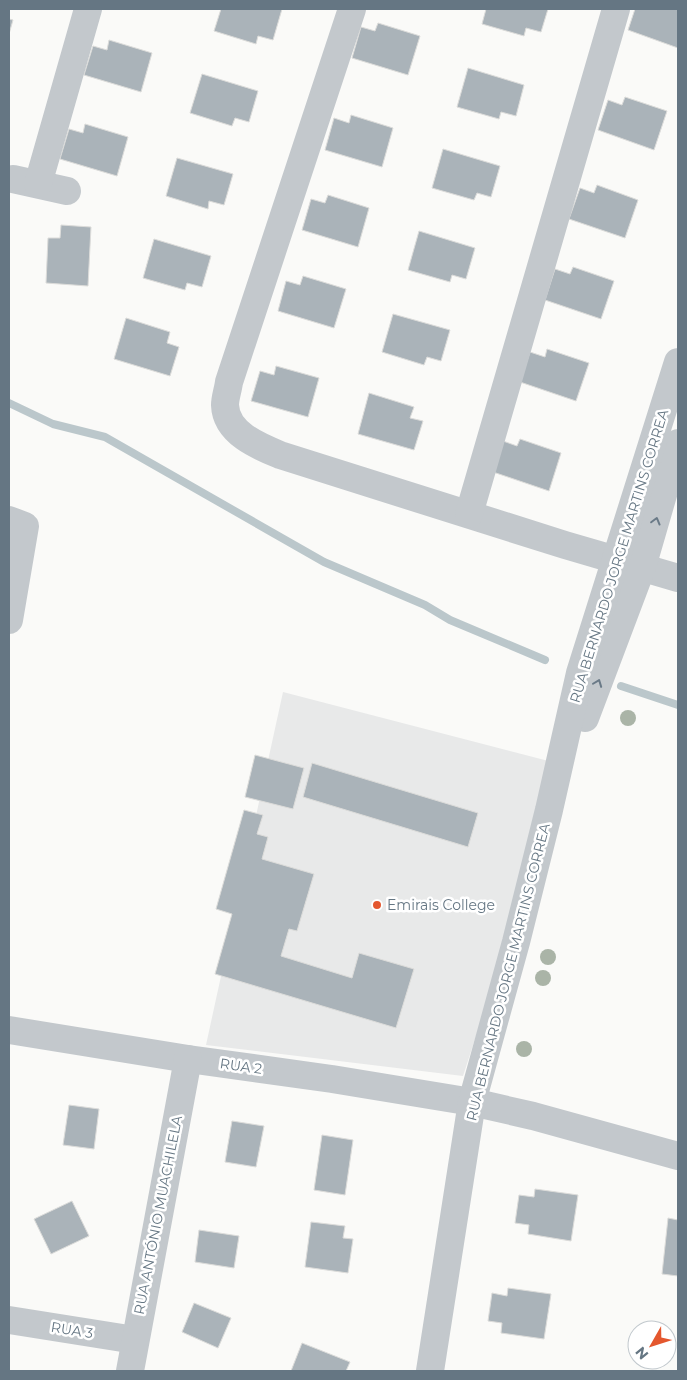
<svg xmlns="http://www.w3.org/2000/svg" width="687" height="1380" font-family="Montserrat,sans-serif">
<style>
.built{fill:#e8e9e9}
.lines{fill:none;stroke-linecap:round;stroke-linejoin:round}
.stream{stroke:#bbc7cb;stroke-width:8}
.building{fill:#aab3b9;stroke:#dcdcda}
.minor{stroke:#c3c8cc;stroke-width:28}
.tree{fill:#aab4a7}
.oneway{stroke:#6a7a87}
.poi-dot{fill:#e4572e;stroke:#fff;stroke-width:2}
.labels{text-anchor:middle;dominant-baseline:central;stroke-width:5;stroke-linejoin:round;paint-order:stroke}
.street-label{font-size:14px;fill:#657683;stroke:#fff}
.poi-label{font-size:14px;fill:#657683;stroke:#fff;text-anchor:start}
</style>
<rect width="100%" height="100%" fill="#fafaf8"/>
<polygon class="built" points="283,692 564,765 463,1076 206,1045"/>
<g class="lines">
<g class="stream">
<polyline points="9,403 53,424 105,437 324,562 425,605 450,620 545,660"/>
<polyline points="621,686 678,705"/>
</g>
</g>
<g class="building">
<polygon points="221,9 282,9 273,40 258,36 256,44 214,31"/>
<polygon points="486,9 548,9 541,32 526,28 524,36 482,24"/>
<polygon points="635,9 678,9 678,48 628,30"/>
<polygon points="9,19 13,20 9,34"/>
<polygon points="378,23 420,36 408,75 352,58 361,27 375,31"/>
<polygon points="109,40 152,53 141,92 84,75 93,46 107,50"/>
<polygon points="468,68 524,85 516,116 501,112 499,119 457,107"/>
<polygon points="202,74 258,91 249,122 235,118 232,126 190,113"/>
<polygon points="625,97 667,111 654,150 598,130 608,100 622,105"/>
<polygon points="351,115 393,128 382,167 325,150 334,118 349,123"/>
<polygon points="85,124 128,137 117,176 60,159 69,129 83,133"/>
<polygon points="443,149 500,166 491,197 477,193 474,200 432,188"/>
<polygon points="177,158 233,174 224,205 209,201 208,209 166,196"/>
<polygon points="597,185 638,200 625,238 569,219 580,188 594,193"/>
<polygon points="328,195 369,208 358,247 302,230 311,199 325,203"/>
<polygon points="61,225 91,227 88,286 46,283 48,238 60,238"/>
<polygon points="419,231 475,248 466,279 452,275 450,282 408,270"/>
<polygon points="154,239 211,256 202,287 187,283 185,290 143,278"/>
<polygon points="573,267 614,281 601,319 545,300 555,269 570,274"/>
<polygon points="303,276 346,289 334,328 278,311 286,281 300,285"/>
<polygon points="393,314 450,330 441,361 427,357 424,365 382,352"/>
<polygon points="126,318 170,332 167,343 179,347 170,376 114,359"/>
<polygon points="547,349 589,363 576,401 520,382 530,352 545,357"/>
<polygon points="276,366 319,378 308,417 251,401 260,371 274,375"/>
<polygon points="369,393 414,407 410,418 423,421 414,450 358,434"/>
<polygon points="520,439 561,453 549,491 493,472 503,441 517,446"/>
<polygon points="255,755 304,768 293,809 245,797"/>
<polygon points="312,763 478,813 468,847 303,797"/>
<polygon points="244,810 263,815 257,834 268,837 262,859 314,874 297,931 289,929 281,956 352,978 359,953 414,969 396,1028 215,974 232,914 216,909"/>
<polygon points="69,1105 99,1109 94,1149 63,1145"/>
<polygon points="232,1121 264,1126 256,1167 225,1162"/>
<polygon points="322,1135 353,1140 345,1195 314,1190"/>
<polygon points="535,1189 578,1195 571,1241 528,1234 529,1225 515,1223 519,1195 534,1197"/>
<polygon points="72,1201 89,1236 51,1254 34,1219"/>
<polygon points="668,1218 678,1220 678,1276 662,1274"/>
<polygon points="311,1222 345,1226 343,1238 353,1239 348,1273 305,1267"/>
<polygon points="199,1230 239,1236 234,1268 195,1262"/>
<polygon points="508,1288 551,1294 544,1339 501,1333 502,1323 488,1321 492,1293 507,1296"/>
<polygon points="194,1303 231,1318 218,1348 182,1332"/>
<polygon points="302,1343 350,1362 346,1371 291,1371"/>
</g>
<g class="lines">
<g class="minor">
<path d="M352 9 229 382C228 390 225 398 225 405 226 433 258 446 280 455L565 545 678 578"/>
<polyline points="13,179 67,191"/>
<polyline points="38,184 88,9"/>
<polyline points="469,514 616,9"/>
<polyline points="9,520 25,526 9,620"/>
<polyline points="585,718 642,567 678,443"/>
<polyline points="9,1030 188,1059 332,1079 472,1102 533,1116 678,1156"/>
<polyline points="9,1320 135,1340"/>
<polyline points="130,1371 188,1059"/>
<polyline points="430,1371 472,1102 516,942 549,810 580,673 678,362"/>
</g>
</g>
<g class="tree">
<circle cx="628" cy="718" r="8"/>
<circle cx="548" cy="957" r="8"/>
<circle cx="543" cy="978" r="8"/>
<circle cx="524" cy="1049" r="8"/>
</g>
<defs><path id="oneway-chevron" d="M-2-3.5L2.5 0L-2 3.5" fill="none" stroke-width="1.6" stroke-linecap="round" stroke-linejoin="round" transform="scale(1.25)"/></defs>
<g class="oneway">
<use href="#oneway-chevron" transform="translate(656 521) rotate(-75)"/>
<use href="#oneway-chevron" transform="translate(598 683) rotate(-69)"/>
</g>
<circle class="poi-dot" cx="377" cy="905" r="5"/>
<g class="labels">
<g class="street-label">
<text transform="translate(619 556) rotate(-73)">RUA BERNARDO JORGE MARTINS CORREA</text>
<text transform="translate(508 972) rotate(-76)">RUA BERNARDO JORGE MARTINS CORREA</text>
<text transform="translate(241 1066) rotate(8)">RUA 2</text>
<text transform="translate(158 1215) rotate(-79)">RUA ANTÓNIO MUACHILELA</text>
<text transform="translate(72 1330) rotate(9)">RUA 3</text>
</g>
<g class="poi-label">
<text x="387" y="905">Emirais College</text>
</g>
</g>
<rect width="687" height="1380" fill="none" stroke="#657683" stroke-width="20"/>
<g transform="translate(652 1345) rotate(231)"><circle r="24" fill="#ffffff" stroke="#c1c8cd"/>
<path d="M0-4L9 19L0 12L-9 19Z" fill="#e4572e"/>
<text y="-8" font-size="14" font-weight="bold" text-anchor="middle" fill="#657683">N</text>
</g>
</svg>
